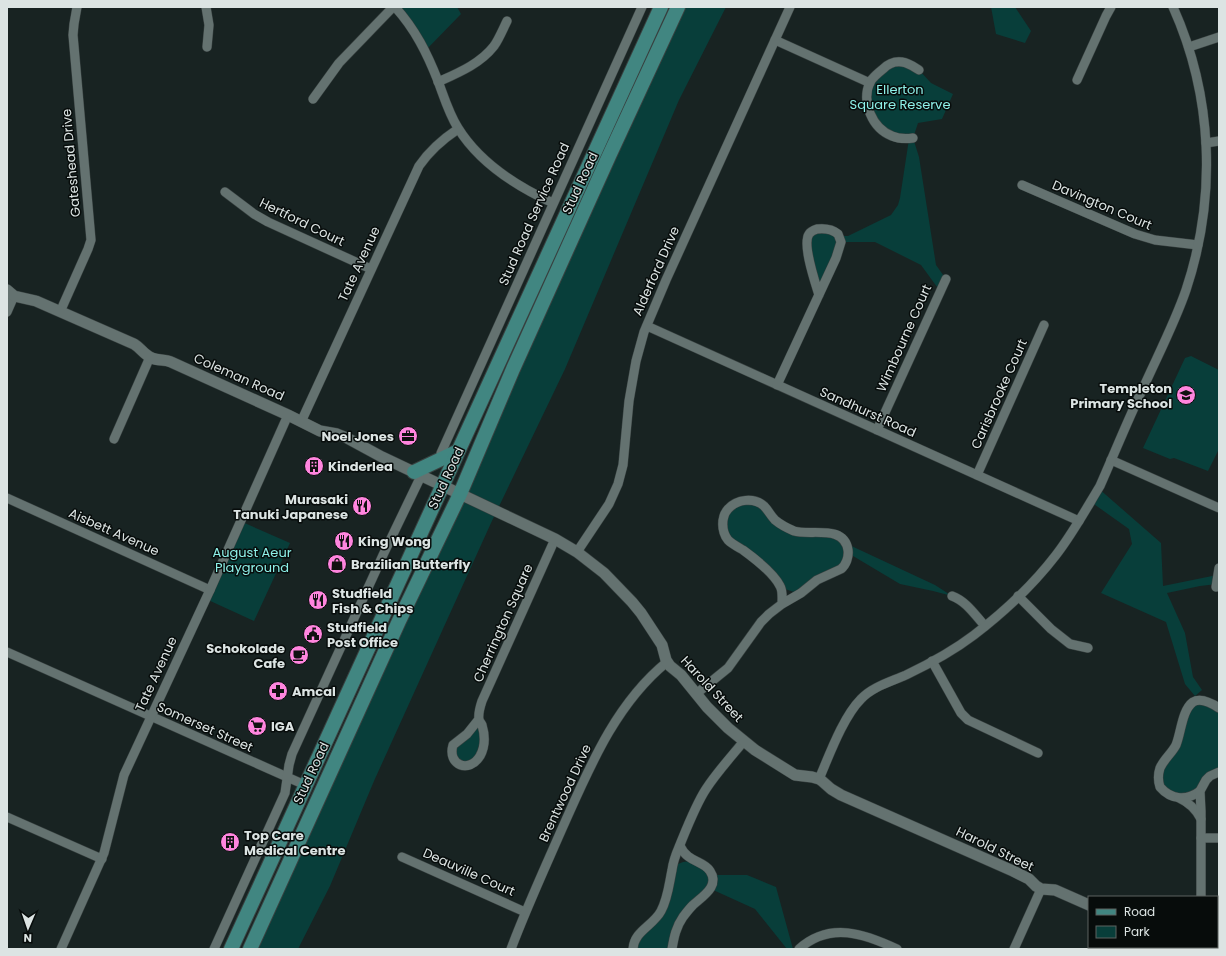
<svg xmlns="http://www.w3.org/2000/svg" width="1226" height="956" font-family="Poppins,sans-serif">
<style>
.green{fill:#083e3a}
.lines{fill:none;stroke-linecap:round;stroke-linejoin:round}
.minor-casing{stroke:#384140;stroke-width:10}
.tertiary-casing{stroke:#384140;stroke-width:12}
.primary-casing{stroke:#384140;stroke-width:16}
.minor{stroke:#647270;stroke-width:9}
.tertiary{stroke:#647270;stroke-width:11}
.primary{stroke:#418681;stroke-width:14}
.labels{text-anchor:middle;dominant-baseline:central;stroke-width:3;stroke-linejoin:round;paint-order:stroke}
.park-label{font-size:13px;fill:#8df0e8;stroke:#070c0b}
.street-label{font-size:13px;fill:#dce4e3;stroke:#070c0b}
.poi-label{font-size:13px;font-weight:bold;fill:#dce4e3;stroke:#070c0b;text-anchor:start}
</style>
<rect width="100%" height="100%" fill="#182322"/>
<g class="green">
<polygon points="395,7 457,7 461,14 425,51"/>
<polygon points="678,7 726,7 679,100 565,369 491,523 374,781 330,886 298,949 250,949"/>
<polygon points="991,7 1015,7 1031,31 1025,43 996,34"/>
<polygon points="891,64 919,70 931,83 953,94 942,119 918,123 913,138 919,157 936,265 946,279 940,291 921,265 875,242 841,242 819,295 808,254 811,232 817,230 840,236 848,236 891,215 898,205 900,198 909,139 877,126 868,89"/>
<polygon points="1191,356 1219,370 1219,449 1208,471 1174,458 1170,459 1143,448 1185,358"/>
<polygon points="1098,488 1161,543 1163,586 1217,575 1217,584 1200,586 1167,593 1185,633 1193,677 1202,690 1195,696 1185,684 1166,622 1101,593 1132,544 1129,529 1091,502"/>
<polygon points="750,500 783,526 827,532 845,543 935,585 952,596 933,591 900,584 848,553 847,560 794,592 785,589 726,536 726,512"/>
<polygon points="240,521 290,543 254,621 206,599"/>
<polygon points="1193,703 1219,708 1219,772 1202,786 1181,798 1159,783 1159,779"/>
<polygon points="479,719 483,731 474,763 454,759 458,740"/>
<polygon points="690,861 712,875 747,875 776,887 793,949 787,949 755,909 711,889 689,908 672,949 633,949 659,915 673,866 683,862"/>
</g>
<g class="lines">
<g class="minor-casing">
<g id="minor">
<polyline points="206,7 209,25 207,47"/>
<path d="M395 7C415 29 427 53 438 81 444 97 449 114 458 128 479 162 518 187 553 203"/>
<polyline points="775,40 870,83"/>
<polyline points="1189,47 1219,37"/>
<polyline points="1077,80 1106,16 1111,7"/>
<path d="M438 82C458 73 480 64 494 46 499 39 503 29 507 21"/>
<polyline points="313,99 339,63 393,7"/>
<path d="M913 138C906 139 899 139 892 136 872 128 861 102 870 82 873 77 878 73 883 69 888 64 895 61 902 62 909 63 914 67 919 70"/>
<polyline points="1206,143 1219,141"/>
<polyline points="1022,185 1135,234 1155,240 1198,245"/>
<polyline points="225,192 254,214 268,222 371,269"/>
<polyline points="7,312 14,296"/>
<polyline points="60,312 88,249 91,240 73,35 74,24 77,7"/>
<polyline points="647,326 1079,521"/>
<path d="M777 385 836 258 841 242 838 234C832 229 825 228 817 229 814 230 811 231 809 234 802 244 815 282 819 295"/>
<path d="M301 422 419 166C430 150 443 139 458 129"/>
<polyline points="877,430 946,279"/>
<polyline points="114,439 150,357"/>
<polyline points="441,453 642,7"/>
<polyline points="1111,460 1219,508"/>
<polyline points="977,475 1044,325"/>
<polyline points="7,498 210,590"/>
<polyline points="577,552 609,504 618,484 623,465 629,401 636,361 644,332 666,280 790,7"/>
<polyline points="1216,587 1219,568"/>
<path d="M952 596C966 601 975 615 985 626"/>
<polyline points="1018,596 1051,629 1070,644 1088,648"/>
<polyline points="7,652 305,785"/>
<polyline points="932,661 961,713 968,720 1038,753"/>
<path d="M696 694 728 668 761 622 769 614 782 604 801 593 817 580 841 569C846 565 849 557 848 550 844 524 811 536 794 531 787 528 781 525 775 520 771 516 768 510 764 506 754 497 737 499 728 509 721 517 721 531 728 540 732 544 738 547 743 550 754 558 774 574 780 586 783 591 782 598 782 604"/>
<path d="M479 719 467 734 453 745C447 765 469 774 480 756 485 747 485 735 482 725 481 723 480 722 479 720 478 714 480 707 482 701L555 539"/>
<path d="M819 779C829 756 843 717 861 699 872 687 890 682 906 675 929 664 953 651 974 635 1004 612 1033 585 1056 555 1073 533 1086 509 1100 486 1115 452 1129 417 1145 384 1159 353 1175 322 1186 290 1217 197 1213 96 1173 7"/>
<path d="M1200 791C1187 801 1171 800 1160 787 1158 781 1158 774 1160 768 1164 759 1172 753 1176 745 1181 733 1182 710 1193 702 1201 697 1213 704 1219 708"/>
<path d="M1179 798C1190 803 1196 809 1201 819"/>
<polyline points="7,817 102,859"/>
<polyline points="1201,838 1219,838"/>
<polyline points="402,857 525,912"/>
<polyline points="1201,897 1201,811 1200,791 1206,780 1210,776 1219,772"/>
<polyline points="61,949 104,853 124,775 210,590 288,415"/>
<polyline points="214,949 285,793 289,765 292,754 383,555 421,476"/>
<path d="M511 949C526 909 544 870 561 831 588 771 614 705 667 662"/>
<path d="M633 949C634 931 653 926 661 911 668 898 669 884 672 870 673 862 676 854 679 847 686 830 696 804 706 789 717 772 731 757 744 741"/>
<path d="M672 949C674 937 676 927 683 917 686 913 689 909 693 905 703 896 720 886 710 871 703 860 688 863 680 846"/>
<path d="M799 949C830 921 865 934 897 949"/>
<polyline points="1014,949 1041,889"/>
</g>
</g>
<g class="tertiary-casing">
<g id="tertiary">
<path d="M7 290 14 296 36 301 134 344C141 348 144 355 152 358 158 361 165 359 171 362L288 415 320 431 337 434 347 438 382 457 555 539 577 552 604 573 632 602 641 613 662 645 666 660 670 666 681 675 707 707 728 728 755 750 795 775 812 777 819 779 822 781 831 789 841 795 1013 871 1029 879 1036 886 1041 889 1055 890 1089 905"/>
<polyline points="1181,947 1185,949"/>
</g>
</g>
<g class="primary-casing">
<g id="primary">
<polyline points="414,472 458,451"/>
<polyline points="231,949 661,7"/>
<polyline points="250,949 399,621 460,494 513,369 609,156 678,7"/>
</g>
</g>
<use href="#minor" class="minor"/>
<use href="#tertiary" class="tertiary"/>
<use href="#primary" class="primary"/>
</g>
<defs>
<g id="school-disc" transform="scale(1)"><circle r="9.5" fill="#ff85de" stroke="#070c0b"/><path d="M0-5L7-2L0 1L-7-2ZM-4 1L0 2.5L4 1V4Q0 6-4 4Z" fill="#111"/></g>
<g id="office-disc" transform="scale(1)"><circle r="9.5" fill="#ff85de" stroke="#070c0b"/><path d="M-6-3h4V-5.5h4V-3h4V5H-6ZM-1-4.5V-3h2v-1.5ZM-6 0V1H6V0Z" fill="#111"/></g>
<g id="building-disc" transform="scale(1)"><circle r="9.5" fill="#ff85de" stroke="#070c0b"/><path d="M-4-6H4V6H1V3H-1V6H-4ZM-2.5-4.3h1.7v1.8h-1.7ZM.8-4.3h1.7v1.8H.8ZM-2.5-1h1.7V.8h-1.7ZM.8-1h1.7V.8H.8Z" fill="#111"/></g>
<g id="restaurant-disc" transform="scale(1)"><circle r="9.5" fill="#ff85de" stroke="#070c0b"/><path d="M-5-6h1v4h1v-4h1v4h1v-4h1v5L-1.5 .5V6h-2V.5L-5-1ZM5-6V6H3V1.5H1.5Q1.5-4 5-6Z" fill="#111"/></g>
<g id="shop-disc" transform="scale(1)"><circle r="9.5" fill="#ff85de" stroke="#070c0b"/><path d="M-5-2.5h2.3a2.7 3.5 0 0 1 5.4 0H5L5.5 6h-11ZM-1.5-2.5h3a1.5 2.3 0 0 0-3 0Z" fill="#111"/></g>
<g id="civic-disc" transform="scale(1)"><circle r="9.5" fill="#ff85de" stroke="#070c0b"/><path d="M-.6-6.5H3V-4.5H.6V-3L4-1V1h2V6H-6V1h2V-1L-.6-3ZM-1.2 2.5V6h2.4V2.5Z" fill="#111"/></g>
<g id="cafe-disc" transform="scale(1)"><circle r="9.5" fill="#ff85de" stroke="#070c0b"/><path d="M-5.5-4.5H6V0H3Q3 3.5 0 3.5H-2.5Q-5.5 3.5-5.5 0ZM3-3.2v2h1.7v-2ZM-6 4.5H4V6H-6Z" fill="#111"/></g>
<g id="pharmacy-disc" transform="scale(1)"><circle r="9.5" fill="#ff85de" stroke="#070c0b"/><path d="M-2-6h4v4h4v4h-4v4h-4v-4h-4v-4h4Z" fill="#111"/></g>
<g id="supermarket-disc" transform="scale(1)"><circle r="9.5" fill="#ff85de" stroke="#070c0b"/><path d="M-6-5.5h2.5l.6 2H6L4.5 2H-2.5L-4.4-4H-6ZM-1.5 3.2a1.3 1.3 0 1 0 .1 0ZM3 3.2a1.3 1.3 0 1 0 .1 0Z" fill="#111"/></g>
</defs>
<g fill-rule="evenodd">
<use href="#school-disc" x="1186" y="395"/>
<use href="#office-disc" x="408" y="436"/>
<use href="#building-disc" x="314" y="466"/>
<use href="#restaurant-disc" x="362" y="506"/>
<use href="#restaurant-disc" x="344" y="541"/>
<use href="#shop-disc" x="337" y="564"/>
<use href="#restaurant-disc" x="318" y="600"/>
<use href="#civic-disc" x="313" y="634"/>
<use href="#cafe-disc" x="299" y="655"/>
<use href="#pharmacy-disc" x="278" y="691"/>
<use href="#supermarket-disc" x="257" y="726"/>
<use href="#building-disc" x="230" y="842"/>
</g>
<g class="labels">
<g class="park-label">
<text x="900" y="89">Ellerton<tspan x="900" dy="15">Square Reserve</tspan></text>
<text x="252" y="552">August Aeur<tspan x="252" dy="15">Playground</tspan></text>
</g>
<g class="street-label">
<text transform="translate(71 163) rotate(-95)">Gateshead Drive</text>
<text transform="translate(580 183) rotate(-65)">Stud Road</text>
<text transform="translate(1102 205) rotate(23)">Davington Court</text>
<text transform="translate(534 214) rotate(-66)">Stud Road Service Road</text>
<text transform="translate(302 222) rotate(26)">Hertford Court</text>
<text transform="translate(359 264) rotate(-65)">Tate Avenue</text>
<text transform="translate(656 271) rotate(-66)">Alderford Drive</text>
<text transform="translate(904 338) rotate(-66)">Wimbourne Court</text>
<text transform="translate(239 377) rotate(24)">Coleman Road</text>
<text transform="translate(999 394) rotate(-66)">Carisbrooke Court</text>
<text transform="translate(868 412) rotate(24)">Sandhurst Road</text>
<text transform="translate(446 478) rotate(-65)">Stud Road</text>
<text transform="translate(114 532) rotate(24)">Aisbett Avenue</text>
<text transform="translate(503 623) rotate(-66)">Cherrington Square</text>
<text transform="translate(156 674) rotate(-65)">Tate Avenue</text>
<text transform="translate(712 689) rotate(47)">Harold Street</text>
<text transform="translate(205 727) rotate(24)">Somerset Street</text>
<text transform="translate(311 773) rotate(-65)">Stud Road</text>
<text transform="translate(565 793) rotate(-65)">Brentwood Drive</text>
<text transform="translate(995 849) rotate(26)">Harold Street</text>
<text transform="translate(469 872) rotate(24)">Deauville Court</text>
</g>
<g class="poi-label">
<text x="1172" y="388" text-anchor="end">Templeton<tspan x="1172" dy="15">Primary School</tspan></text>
<text x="394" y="436" text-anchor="end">Noel Jones</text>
<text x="328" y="466">Kinderlea</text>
<text x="348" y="499" text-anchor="end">Murasaki<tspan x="348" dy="15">Tanuki Japanese</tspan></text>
<text x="358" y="541">King Wong</text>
<text x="351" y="564">Brazilian Butterfly</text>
<text x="332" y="593">Studfield<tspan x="332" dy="15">Fish &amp; Chips</tspan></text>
<text x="327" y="627">Studfield<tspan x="327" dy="15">Post Office</tspan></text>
<text x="285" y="648" text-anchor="end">Schokolade<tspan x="285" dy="15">Cafe</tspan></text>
<text x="292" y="691">Amcal</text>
<text x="271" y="726">IGA</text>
<text x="244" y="835">Top Care<tspan x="244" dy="15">Medical Centre</tspan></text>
</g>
</g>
<rect width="1226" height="956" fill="none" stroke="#dce4e3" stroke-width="16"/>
<rect x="1088" y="896" width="130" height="52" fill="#070c0b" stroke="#5c6261"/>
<rect x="1096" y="909" width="20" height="6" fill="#418681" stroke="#5c6261"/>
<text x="1124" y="916" font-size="12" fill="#dce4e3">Road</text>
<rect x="1096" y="926" width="20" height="12" fill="#083e3a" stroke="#5c6261"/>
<text x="1124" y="936" font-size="12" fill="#dce4e3">Park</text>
<g transform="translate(28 928) rotate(182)" stroke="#070c0b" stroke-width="3" paint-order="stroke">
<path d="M0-3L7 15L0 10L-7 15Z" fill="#dce4e3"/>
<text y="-6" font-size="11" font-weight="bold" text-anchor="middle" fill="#dce4e3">N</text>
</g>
</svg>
